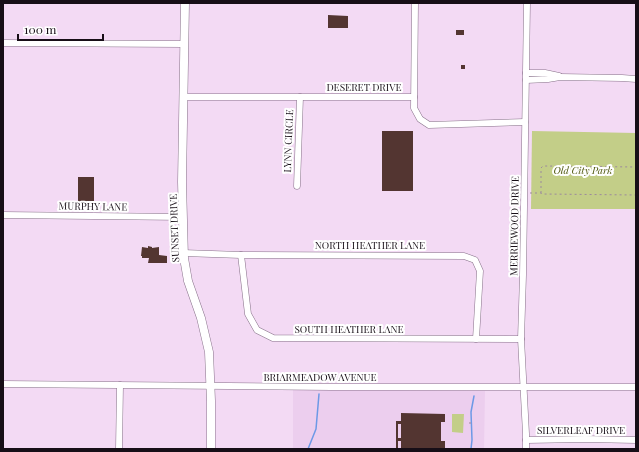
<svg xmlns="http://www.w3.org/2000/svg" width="639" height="452" font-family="'Playfair Display',serif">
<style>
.built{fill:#ecceee}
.green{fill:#c3ce88}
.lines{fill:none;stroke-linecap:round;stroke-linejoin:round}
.stream{stroke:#6c99e6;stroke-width:1.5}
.building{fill:#533531;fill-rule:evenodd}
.street-casing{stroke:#877189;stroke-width:7}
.secondary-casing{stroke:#877189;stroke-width:9}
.path{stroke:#9c8a9d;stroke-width:1;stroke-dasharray:2 3;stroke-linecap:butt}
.street{stroke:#fff;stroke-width:6}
.secondary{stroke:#fff;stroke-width:8}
.labels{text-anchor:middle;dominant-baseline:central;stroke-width:4;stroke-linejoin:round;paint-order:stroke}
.street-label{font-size:10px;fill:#170e17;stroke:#fff}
.park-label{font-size:10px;font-style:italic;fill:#51590f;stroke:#fff}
</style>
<rect width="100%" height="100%" fill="#f3daf4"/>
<polygon class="built" points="293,389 485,391 484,449 293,449"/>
<g class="green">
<polygon points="532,131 636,133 636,209 531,209"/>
<polygon points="452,414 464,414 463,433 452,432"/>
</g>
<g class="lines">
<g class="stream">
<polyline points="308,449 316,429 319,394"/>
<polyline points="471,449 472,440 471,412 474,396"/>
</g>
</g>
<g class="building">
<polygon points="328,15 348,16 348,28 328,28"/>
<rect x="456" y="30" width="8" height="5"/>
<rect x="461" y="65" width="4" height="4"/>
<rect x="382" y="131" width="31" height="60"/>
<rect x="78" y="177" width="16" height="26"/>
<polygon points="148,246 152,247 152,248 159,247 159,255 167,256 167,263 148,263 149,258 142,258 142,256 141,256 142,247 148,248"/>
<path d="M401 413 445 414V422H441V441H445V449H401V441H398V449H396V421H401ZM398 424H401V438H398Z"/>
<rect x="340" y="448" width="11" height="1"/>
</g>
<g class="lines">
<g class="street-casing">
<g id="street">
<polyline points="415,3 414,108 420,119 429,125 525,122"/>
<polyline points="3,43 184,44"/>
<polyline points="526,73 545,73 559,76"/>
<polyline points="526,80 548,79 560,77 622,78 636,79"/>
<polyline points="183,97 414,97"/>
<polyline points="297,186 300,97"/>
<polyline points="3,215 183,217"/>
<polyline points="183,253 241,255 464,256 475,260 480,271 476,339"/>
<polyline points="241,255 248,314 257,330 273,338 521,339"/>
<polyline points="3,384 332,387 636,387"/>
<polyline points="526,440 585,439 636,440"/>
<polyline points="119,449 120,385"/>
<polyline points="526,449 526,434 521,339 523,275 527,3"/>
</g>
</g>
<g class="secondary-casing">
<polyline id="secondary" points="185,3 182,182 184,258 188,281 201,318 209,352 211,401 211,449"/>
</g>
<g class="path">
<polyline points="530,193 541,193 542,194 636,195"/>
<polyline points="541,193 541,168 543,166 636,167"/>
<polyline points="469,423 473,423"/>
</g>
<use href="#street" class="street"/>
<use href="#secondary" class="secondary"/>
</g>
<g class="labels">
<g class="street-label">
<text x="364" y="87">DESERET DRIVE</text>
<text transform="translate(288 141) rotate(-88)">LYNN CIRCLE</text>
<text transform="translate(93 206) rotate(1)">MURPHY LANE</text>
<text transform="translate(514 226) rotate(-89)">MERRIEWOOD DRIVE</text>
<text transform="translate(174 228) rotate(-92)">SUNSET DRIVE</text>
<text x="370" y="245">NORTH HEATHER LANE</text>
<text x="349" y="329">SOUTH HEATHER LANE</text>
<text x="320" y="377">BRIARMEADOW AVENUE</text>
<text x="581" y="430">SILVERLEAF DRIVE</text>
</g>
<g class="park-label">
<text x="583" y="170">Old City Park</text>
</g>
</g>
<rect width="639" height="452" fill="none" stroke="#170e17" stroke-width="8"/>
<path d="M18 34v6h85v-6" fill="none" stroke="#170e17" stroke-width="2"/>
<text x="24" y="34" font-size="12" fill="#170e17" stroke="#ffffff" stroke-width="3" paint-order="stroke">100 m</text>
</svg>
